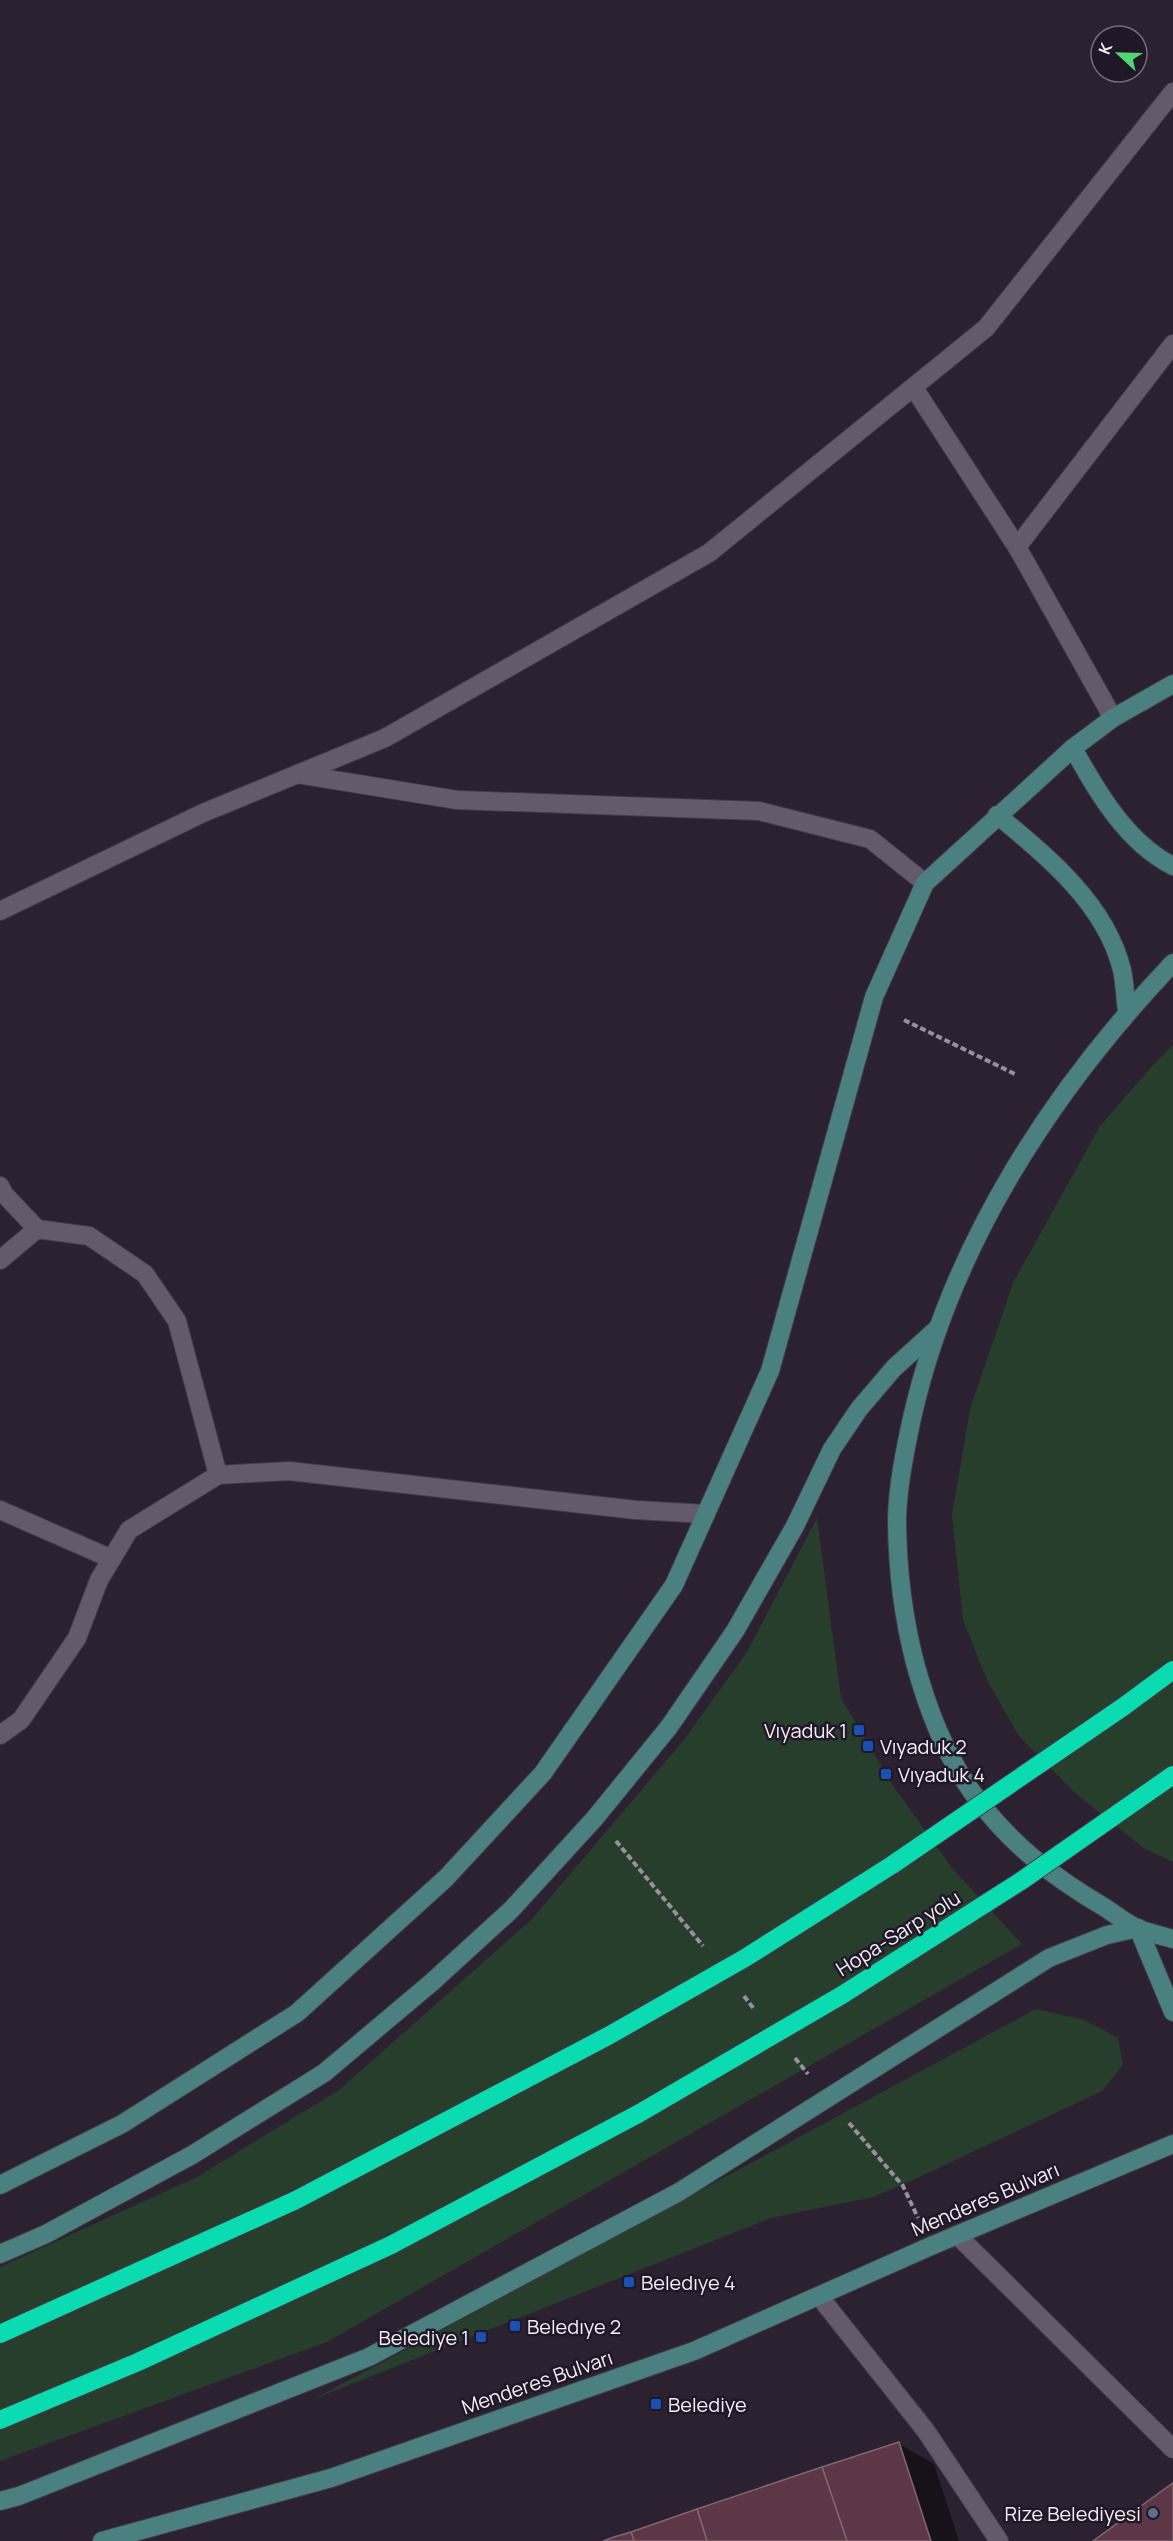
<svg xmlns="http://www.w3.org/2000/svg" width="1173" height="2541" font-family="Manrope,sans-serif">
<style>
.green{fill:#273e2d}
.shadow{fill:#0007}
.building{fill:#5d3748;stroke:#7e6770;stroke-width:1.5}
.lines{fill:none;stroke-linecap:round;stroke-linejoin:round}
.lane-casing{stroke:#453d4a;stroke-width:20}
.street-casing{stroke:#453d4a;stroke-width:20}
.secondary-casing{stroke:#453d4a;stroke-width:20}
.highway-casing{stroke:#453d4a;stroke-width:20}
.path{stroke:#98909d;stroke-width:4;stroke-dasharray:6 3;stroke-linecap:butt}
.lane{stroke:#655a6c;stroke-width:18}
.street{stroke:#655a6c;stroke-width:18}
.secondary{stroke:#4a8180;stroke-width:18}
.highway{stroke:#0bdbb0;stroke-width:18}
.highway-bridge-casing{stroke:#453d4a;stroke-width:20;stroke-linecap:butt}
.highway-bridge{stroke:#0bdbb0;stroke-width:18}
.transit-dot{fill:#1a4fb4;stroke:#211827;stroke-width:2}
.service-dot{fill:#5c6f8a;stroke:#211827;stroke-width:2}
.labels{text-anchor:middle;dominant-baseline:central;stroke-width:5;stroke-linejoin:round;paint-order:stroke}
.poi-label{font-size:20px;fill:#f3edf8;stroke:#211827;text-anchor:start}
.street-label{font-size:20px;fill:#f3edf8;stroke:#211827}
</style>
<rect width="100%" height="100%" fill="#2b2131"/>
<g class="green">
<polygon points="1173,1045 1173,1862 1145,1849 1075,1793 1019,1736 987,1680 963,1620 952,1515 970,1409 1013,1283 1100,1126 1154,1064"/>
<polygon points="817,1518 841,1698 894,1787 952,1868 1022,1944 327,2342 0,2461 0,2267 197,2177 339,2090 532,1919 683,1741 747,1652"/>
<polygon points="1036,2009 1084,2020 1118,2038 1123,2065 1102,2091 913,2180 873,2197 771,2218 314,2399"/>
</g>
<polygon class="shadow" points="899,2444 934,2464 959,2541 607,2541"/>
<g class="building">
<polygon points="899,2442 931,2541 847,2541 822,2467"/>
<polygon points="822,2467 847,2541 707,2541 697,2509"/>
<polygon points="1173,2483 1173,2541 1093,2541 1152,2498"/>
<polygon points="697,2509 707,2541 634,2541 631,2532"/>
<polygon points="631,2532 634,2541 603,2541 614,2537"/>
</g>
<g class="lines">
<g class="lane-casing">
<g id="lane">
<polyline points="914,388 1017,547 1113,718"/>
<polyline points="1017,547 1173,344"/>
<polyline points="297,774 457,800 759,811 870,839 925,883"/>
<polyline points="0,1735 21,1720 77,1638 99,1580 129,1530 218,1475 289,1471 636,1510 706,1514"/>
</g>
</g>
<g class="street-casing">
<g id="street">
<polyline points="0,911 203,813 385,738 709,553 986,328 1173,92"/>
<polyline points="0,1186 4,1194 37,1229"/>
<polyline points="0,1260 37,1229 89,1236 145,1274 177,1321 218,1475"/>
<polyline points="0,1510 112,1559"/>
<polyline points="957,2235 1173,2449"/>
<polyline points="819,2296 926,2431 999,2541"/>
</g>
</g>
<g class="secondary-casing">
<g id="secondary">
<path d="M1073 748C1097 792 1127 843 1173 866"/>
<path d="M997 815C1047 856 1106 904 1122 970 1125 983 1125 998 1127 1011"/>
<path d="M1173 963C1052 1090 951 1245 912 1418 905 1450 898 1484 897 1517 897 1566 903 1616 915 1663 928 1710 944 1752 972 1792 1008 1842 1051 1876 1104 1907 1115 1914 1127 1924 1139 1929 1150 1933 1162 1936 1173 1939"/>
<polyline points="1138,1928 1173,2012"/>
<polyline points="0,2185 122,2124 297,2013 446,1878 543,1773 674,1585 770,1371 874,997 925,883 1073,748 1113,718 1173,684"/>
<polyline points="0,2254 46,2234 192,2155 324,2073 431,1983 511,1910 595,1818 669,1727 735,1631 795,1526 832,1449 859,1409 894,1368 938,1328"/>
<polyline points="0,2501 19,2496 369,2357 679,2192 1049,1958 1107,1935 1138,1928"/>
<polyline points="102,2541 331,2478 694,2351 931,2246 1173,2144"/>
</g>
</g>
<g class="highway-casing">
<g id="highway">
<polyline points="0,2334 296,2200 608,2036"/>
<polyline points="0,2420 138,2362 391,2245 638,2114"/>
</g>
</g>
<g class="path">
<polyline points="904,1020 1017,1075"/>
<polyline points="616,1841 703,1946"/>
<polyline points="744,1996 754,2009"/>
<polyline points="795,2058 808,2074"/>
<polyline points="849,2123 903,2186 918,2218"/>
</g>
<use href="#lane" class="lane"/>
<use href="#street" class="street"/>
<use href="#secondary" class="secondary"/>
<use href="#highway" class="highway"/>
<g class="highway-bridge-casing">
<g id="highway-bridge">
<polyline points="608,2036 745,1958 892,1865 1123,1707 1173,1670"/>
<polyline points="638,2114 842,1995 1021,1881 1173,1775"/>
</g>
</g>
<use href="#highway-bridge" class="highway-bridge"/>
</g>
<g class="transit-dot">
<rect x="853" y="1724" width="12" height="12" rx="3"/>
<rect x="862" y="1740" width="12" height="12" rx="3"/>
<rect x="880" y="1768" width="12" height="12" rx="3"/>
<rect x="623" y="2276" width="12" height="12" rx="3"/>
<rect x="509" y="2320" width="12" height="12" rx="3"/>
<rect x="475" y="2331" width="12" height="12" rx="3"/>
<rect x="650" y="2398" width="12" height="12" rx="3"/>
</g>
<circle class="service-dot" cx="1153" cy="2513" r="6"/>
<g class="labels">
<g class="poi-label">
<text x="847" y="1730" text-anchor="end">Vıyaduk 1</text>
<text x="880" y="1746">Vıyaduk 2</text>
<text x="898" y="1774">Vıyaduk 4</text>
<text x="641" y="2282">Beledıye 4</text>
<text x="527" y="2326">Beledıye 2</text>
<text x="469" y="2337" text-anchor="end">Belediye 1</text>
<text x="668" y="2404">Belediye</text>
<text x="1141" y="2513" text-anchor="end">Rize Belediyesi</text>
</g>
<g class="street-label">
<text transform="translate(898 1933) rotate(-32)">Hopa-Sarp yolu</text>
<text transform="translate(985 2199) rotate(-23)">Menderes Bulvarı</text>
<text transform="translate(537 2382) rotate(-19)">Menderes Bulvarı</text>
</g>
</g>
<g transform="translate(1119 54) rotate(292)"><circle r="28" fill="#211827" stroke="#756d7b" stroke-width="1.5"/>
<path d="M0-4.5L10 22L0 15L-10 22Z" fill="#51d674"/>
<text y="-9" font-size="16" font-weight="bold" text-anchor="middle" fill="#f3edf8">K</text>
</g>
</svg>
